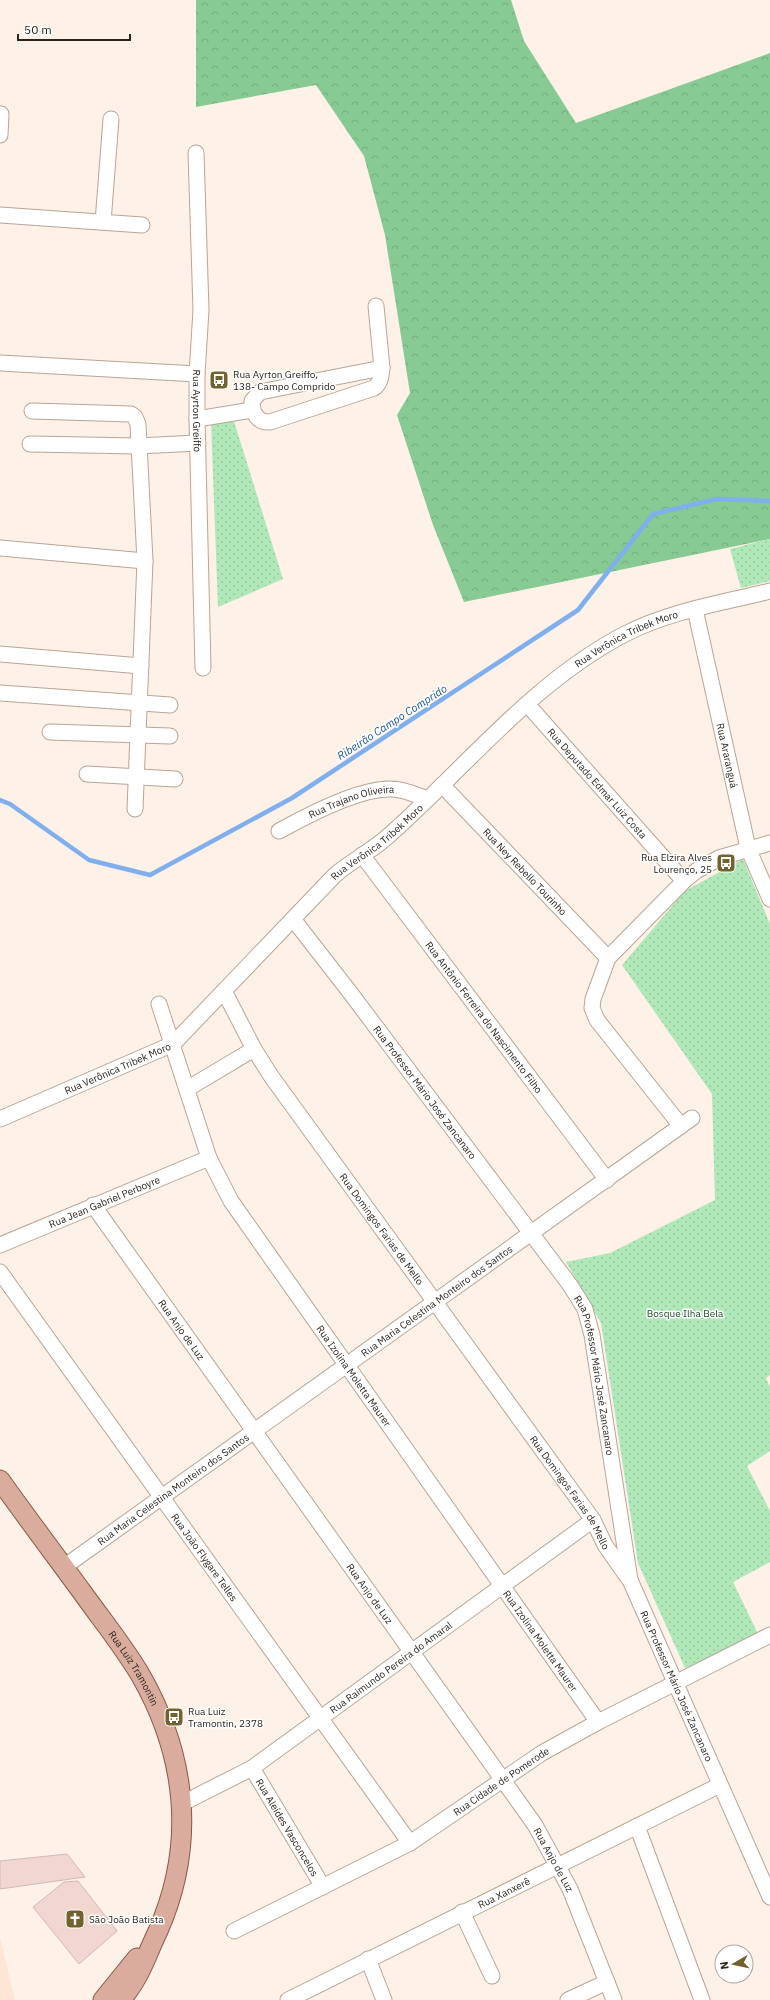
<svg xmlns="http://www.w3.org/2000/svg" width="770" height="2000" font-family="'IBM Plex Sans',sans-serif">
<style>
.built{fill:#fde6d5}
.forest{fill:url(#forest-crowns)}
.park{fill:url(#park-dots)}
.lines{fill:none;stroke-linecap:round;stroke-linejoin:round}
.stream{stroke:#80afed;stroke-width:4.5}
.building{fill:#f2d6d0;stroke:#d4b8b2}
.minor-casing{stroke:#b9a595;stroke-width:17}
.major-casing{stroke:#8b5847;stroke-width:21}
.minor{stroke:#fff;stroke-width:15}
.major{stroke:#d9ac9e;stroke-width:19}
.labels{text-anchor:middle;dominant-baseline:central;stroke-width:3;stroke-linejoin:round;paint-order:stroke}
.poi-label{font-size:10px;fill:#2b231d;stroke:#fff;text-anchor:start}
.street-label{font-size:10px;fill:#2b231d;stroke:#fff}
.park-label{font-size:10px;fill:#1b4b28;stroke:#fff}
.water-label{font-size:11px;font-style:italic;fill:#15559d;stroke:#fff}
</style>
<defs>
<pattern id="forest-crowns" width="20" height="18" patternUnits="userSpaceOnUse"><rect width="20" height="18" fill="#87ca94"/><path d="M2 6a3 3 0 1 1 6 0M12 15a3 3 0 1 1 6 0" fill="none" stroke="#75ad7f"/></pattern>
<pattern id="park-dots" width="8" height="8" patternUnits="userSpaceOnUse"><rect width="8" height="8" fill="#b0e8ba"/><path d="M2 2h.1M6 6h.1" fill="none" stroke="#98c79f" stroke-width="1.8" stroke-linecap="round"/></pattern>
</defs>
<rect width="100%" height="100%" fill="#fef1e7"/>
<polygon class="built" points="0,1938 15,2000 0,2000"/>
<polygon class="forest" points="196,0 511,0 524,41 576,123 770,53 770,539 464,602 433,525 397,415 410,393 385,235 364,156 316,85 196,107"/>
<g class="park">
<polygon points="233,418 283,579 218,607 211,422"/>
<polygon points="770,539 770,581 741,588 730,549"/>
<polygon points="743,859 770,924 770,1375 766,1378 770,1387 770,1451 747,1466 770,1511 770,1562 733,1582 759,1636 685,1668 638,1563 601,1323 566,1262 610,1253 715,1200 712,1094 622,965 685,891"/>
</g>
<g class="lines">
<polyline class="stream" points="0,800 10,804 89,860 150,875 292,798 578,610 653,514 717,499 770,501"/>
</g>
<g class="building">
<polygon points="67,1854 85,1877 0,1889 0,1861"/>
<polygon points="78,1881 117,1931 79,1964 33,1907 64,1882"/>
</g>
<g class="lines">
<g class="minor-casing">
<g id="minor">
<polyline points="0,135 1,114"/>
<path id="s1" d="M196 153 201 310 197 374V419L203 668"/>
<polyline points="0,215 142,225"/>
<polyline points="103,222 111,119"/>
<polyline points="376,306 382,368"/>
<polyline points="0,363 197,374"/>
<path d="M382 368C381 376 381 383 374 388L270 422C257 423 252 412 252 401L260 392Z"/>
<polyline points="32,411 131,414 135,417 138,424 145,561 135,809"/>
<polyline points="197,419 252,410"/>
<polyline points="30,444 138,446 198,443"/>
<polyline points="0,548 145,561"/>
<path id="s2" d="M695 609 748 848 770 899"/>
<polyline points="0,654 141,666"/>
<polyline points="0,693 170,705"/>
<path id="s3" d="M527 704 684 881"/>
<polyline points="50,732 170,736"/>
<polyline points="87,774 175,779"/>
<path id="s4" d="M442 785 608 958"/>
<path id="s5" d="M279 831C306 816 361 787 392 789 404 789 416 795 427 799"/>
<path id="s6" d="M362 855 607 1180"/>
<path id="s7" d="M293 919 352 995 570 1285 585 1309 592 1335 630 1580 770 1897"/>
<path id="s8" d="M224 991 254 1049 271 1076 593 1520 605 1545 628 1578"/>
<path id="s9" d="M159 1004 209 1158 231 1201 598 1722"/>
<polyline points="187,1089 254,1049"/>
<path id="s10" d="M0 1119 173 1044 335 875C351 861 370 852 386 838 465 769 531 683 625 634 670 611 721 603 770 591"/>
<polyline points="681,1126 597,1020 592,1008 593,999 608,958 684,881 696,871 719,858 770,843"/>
<path id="s11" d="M93 1205 535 1825 570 1889 614 2000"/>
<path id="s12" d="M0 1245 209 1158"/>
<path id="s13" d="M0 1272 410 1843"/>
<path id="s14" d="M64 1567 692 1118"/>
<path id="s15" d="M252 1768 323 1887"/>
<path id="s16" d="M181 1804 252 1768 593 1520"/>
<polyline points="637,1826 702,2000"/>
<polyline points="462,1912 492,1976"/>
<path id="s17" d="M234 1931 410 1843 542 1753 598 1722 770 1635"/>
<polyline points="368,1959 384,2000"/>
<path id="s18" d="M288 2000 720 1785"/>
<polyline points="568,2000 607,1982"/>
</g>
</g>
<g class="major-casing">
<g id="major">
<path id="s19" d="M0 1480C27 1518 55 1555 82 1592 102 1620 124 1647 141 1676 187 1757 196 1845 158 1931 145 1958 141 1976 121 2000"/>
<polyline points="103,2000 137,1958"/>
</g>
</g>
<use href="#minor" class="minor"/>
<use href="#major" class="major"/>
</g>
<defs>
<g id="bus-square" transform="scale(1)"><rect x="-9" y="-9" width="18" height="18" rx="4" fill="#71622f" stroke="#fff"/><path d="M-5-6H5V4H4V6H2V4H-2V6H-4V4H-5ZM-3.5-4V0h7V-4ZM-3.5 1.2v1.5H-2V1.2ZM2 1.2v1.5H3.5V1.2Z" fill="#fff"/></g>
<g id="church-square" transform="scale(1)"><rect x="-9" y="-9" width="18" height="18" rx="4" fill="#71622f" stroke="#fff"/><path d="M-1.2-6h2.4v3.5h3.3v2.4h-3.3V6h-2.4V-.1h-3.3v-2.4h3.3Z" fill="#fff"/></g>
</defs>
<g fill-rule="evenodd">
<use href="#bus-square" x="219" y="380"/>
<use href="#bus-square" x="726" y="863"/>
<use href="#bus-square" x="174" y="1717"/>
<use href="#church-square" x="75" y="1919"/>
</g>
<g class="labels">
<g class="poi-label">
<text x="233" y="374">Rua Ayrton Greiffo,<tspan x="233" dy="12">138- Campo Comprido</tspan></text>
<text x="712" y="857" text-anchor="end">Rua Elzira Alves<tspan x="712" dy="12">Lourenço, 25</tspan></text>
<text x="188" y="1711">Rua Luiz<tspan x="188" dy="12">Tramontin, 2378</tspan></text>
<text x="89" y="1919">São João Batista</text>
</g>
<g class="street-label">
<text stroke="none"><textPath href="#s1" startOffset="258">Rua Ayrton Greiffo</textPath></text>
<text stroke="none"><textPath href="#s10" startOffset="800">Rua Verônica Tribek Moro</textPath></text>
<text stroke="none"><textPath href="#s2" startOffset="150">Rua Araranguá</textPath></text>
<text stroke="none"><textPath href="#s3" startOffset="106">Rua Deputado Edmar Luiz Costa</textPath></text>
<text stroke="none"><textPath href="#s5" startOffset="79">Rua Trajano Oliveira</textPath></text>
<text stroke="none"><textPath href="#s10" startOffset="476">Rua Verônica Tribek Moro</textPath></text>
<text stroke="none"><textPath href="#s4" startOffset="120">Rua Ney Rebello Tourinho</textPath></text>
<text stroke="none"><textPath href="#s6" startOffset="203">Rua Antônio Ferreira do Nascimento Filho</textPath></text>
<text stroke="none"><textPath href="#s10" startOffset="128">Rua Verônica Tribek Moro</textPath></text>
<text stroke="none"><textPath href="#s7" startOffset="218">Rua Professor Mário José Zancanaro</textPath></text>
<text stroke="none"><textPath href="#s12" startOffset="113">Rua Jean Gabriel Perboyre</textPath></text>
<text stroke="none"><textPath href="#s8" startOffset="286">Rua Domingos Farias de Mello</textPath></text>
<text stroke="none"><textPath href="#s14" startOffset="458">Rua Maria Celestina Monteiro dos Santos</textPath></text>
<text stroke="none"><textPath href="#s11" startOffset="153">Rua Anjo de Luz</textPath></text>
<text stroke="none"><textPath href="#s9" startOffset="424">Rua Izolina Moletta Maurer</textPath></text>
<text stroke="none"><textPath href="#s7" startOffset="554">Rua Professor Mário José Zancanaro</textPath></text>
<text stroke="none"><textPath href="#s14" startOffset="134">Rua Maria Celestina Monteiro dos Santos</textPath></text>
<text stroke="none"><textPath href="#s8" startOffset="610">Rua Domingos Farias de Mello</textPath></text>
<text stroke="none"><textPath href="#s13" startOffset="351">Rua João Flygare Telles</textPath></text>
<text stroke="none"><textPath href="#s11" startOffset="477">Rua Anjo de Luz</textPath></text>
<text stroke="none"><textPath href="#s9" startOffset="748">Rua Izolina Moletta Maurer</textPath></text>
<text stroke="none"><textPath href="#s16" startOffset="251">Rua Raimundo Pereira do Amaral</textPath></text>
<text stroke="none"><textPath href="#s19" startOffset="231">Rua Luiz Tramontin</textPath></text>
<text stroke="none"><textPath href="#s7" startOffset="878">Rua Professor Mário José Zancanaro</textPath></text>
<text stroke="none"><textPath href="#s17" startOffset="307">Rua Cidade de Pomerode</textPath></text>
<text stroke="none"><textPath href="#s15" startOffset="69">Rua Aleídes Vasconcelos</textPath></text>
<text stroke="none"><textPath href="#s11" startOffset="801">Rua Anjo de Luz</textPath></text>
<text stroke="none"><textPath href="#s18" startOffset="241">Rua Xanxerê</textPath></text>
</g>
<g class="park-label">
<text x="685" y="1313">Bosque Ilha Bela</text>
</g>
<g class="water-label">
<text transform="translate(392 722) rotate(-33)">Ribeirão Campo Comprido</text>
</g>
</g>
<g transform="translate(734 1964) rotate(261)"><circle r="19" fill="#ffffff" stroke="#aaa7a5"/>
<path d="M0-3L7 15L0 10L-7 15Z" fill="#71622f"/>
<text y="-6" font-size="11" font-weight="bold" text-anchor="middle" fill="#2b231d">N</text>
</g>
<path d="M18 34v6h112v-6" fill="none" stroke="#2b231d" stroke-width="2"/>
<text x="24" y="34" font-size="12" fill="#2b231d" stroke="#ffffff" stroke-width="3" paint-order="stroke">50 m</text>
</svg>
